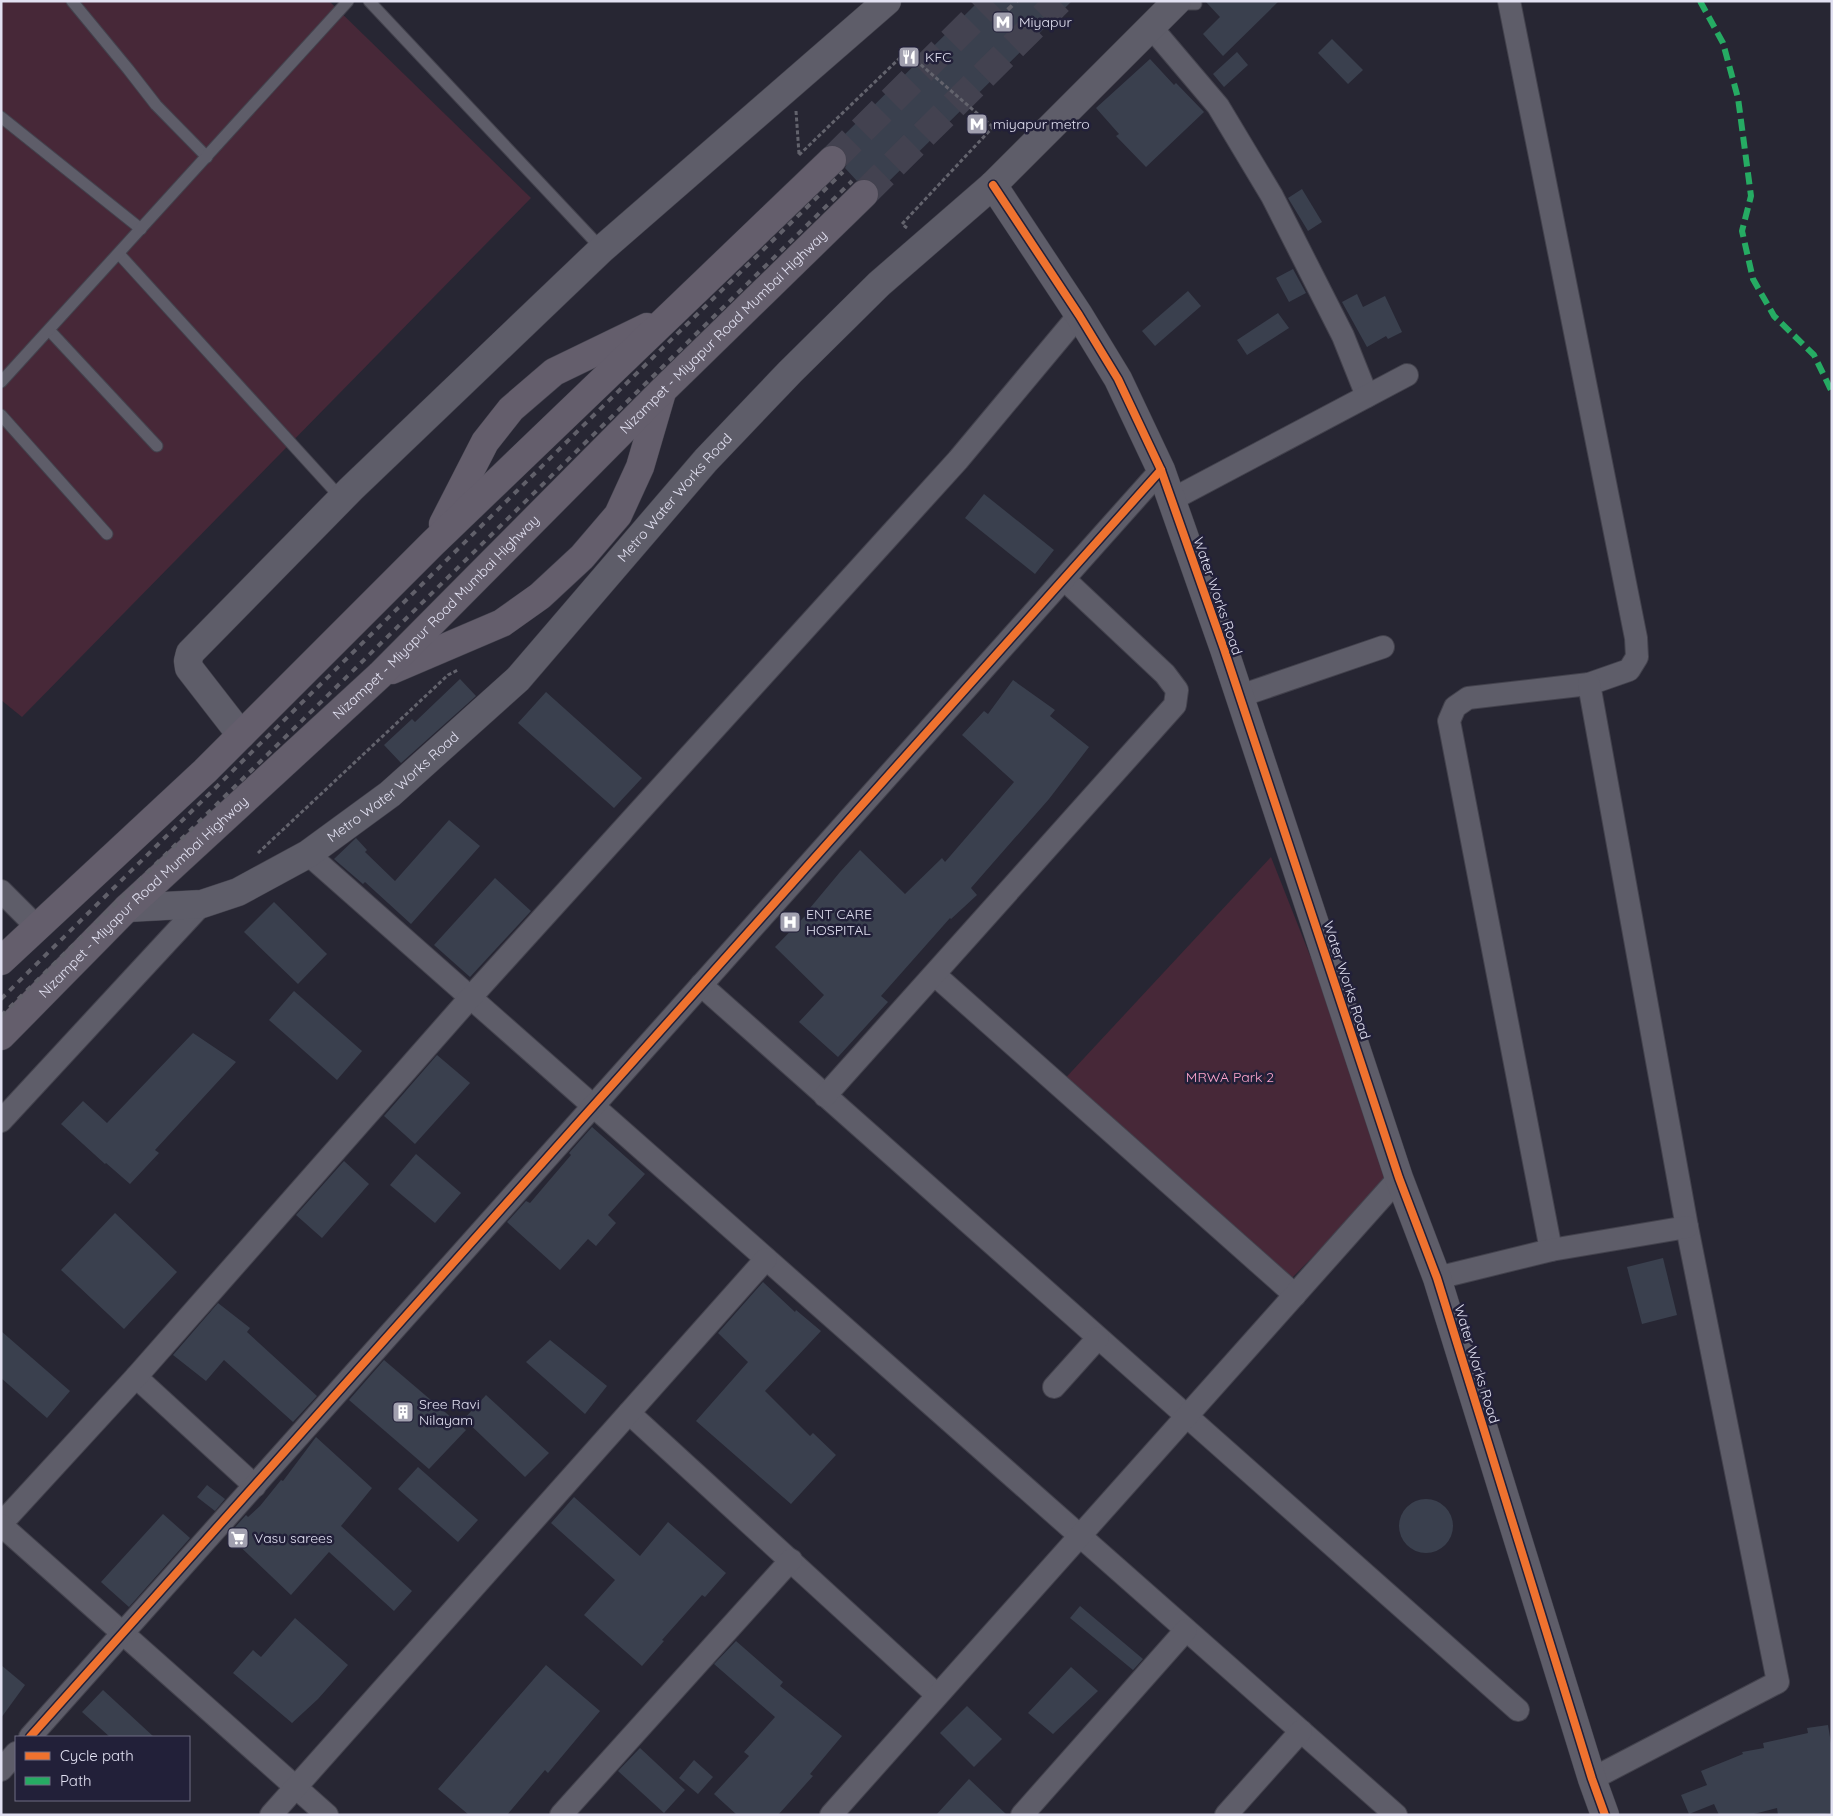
<svg xmlns="http://www.w3.org/2000/svg" width="1833" height="1816" font-family="Quicksand,sans-serif">
<style>
.green{fill:#472838}
.building{fill:#3a404e}
.lines{fill:none;stroke-linecap:round;stroke-linejoin:round}
.trunk-tunnel{stroke:#434250;stroke-width:28;stroke-dasharray:28 14;stroke-linecap:butt}
.service-casing{stroke:#43424d;stroke-width:13}
.minor-casing{stroke:#43424d;stroke-width:24}
.tertiary-casing{stroke:#43424d;stroke-width:29}
.trunk-casing{stroke:#43424d;stroke-width:29}
.path{stroke:#63636d;stroke-width:3;stroke-dasharray:4 2.5;stroke-linecap:butt}
.service{stroke:#5e5d69;stroke-width:11}
.minor{stroke:#5e5d69;stroke-width:22}
.tertiary{stroke:#5e5d69;stroke-width:28}
.trunk{stroke:#645e6c;stroke-width:28}
.rail{stroke:#61606a;stroke-width:4;stroke-dasharray:6 6;stroke-linecap:butt}
.path-bridge{stroke:#63636d;stroke-width:3;stroke-dasharray:4 2.5;stroke-linecap:butt}
.quiet{stroke:#26ab63;stroke-width:6;stroke-dasharray:12 6;stroke-linecap:butt}
.cycleway-casing{stroke:#222039;stroke-width:11}
.cycleway{stroke:#ef722f;stroke-width:8}
.labels{text-anchor:middle;dominant-baseline:central;stroke-width:5;stroke-linejoin:round;paint-order:stroke}
.poi-label{font-size:14px;fill:#e2e1f2;stroke:#222039;text-anchor:start}
.street-label{font-size:14px;fill:#e2e1f2;stroke:#222039}
.park-label{font-size:14px;fill:#fda4cc;stroke:#222039}
</style>
<rect width="100%" height="100%" fill="#272633"/>
<g class="green">
<polygon points="1,1 329,1 531,198 22,717 1,700"/>
<polygon points="1271,857 1396,1173 1284,1286 1059,1085"/>
</g>
<g class="building">
<polygon points="979,1 1072,1 879,191 875,183 869,179 861,179 857,181 845,168 847,164 847,157 844,150 834,145"/>
<polygon points="1205,1 1279,1 1223,56 1203,34 1220,17"/>
<polygon points="1332,39 1363,70 1348,84 1318,53"/>
<polygon points="1237,52 1248,65 1224,87 1213,74"/>
<polygon points="1150,59 1174,85 1176,83 1204,112 1146,167 1116,136 1119,134 1096,108"/>
<polygon points="1302,189 1322,222 1308,231 1288,198"/>
<polygon points="1293,269 1306,293 1289,302 1276,278"/>
<polygon points="1188,291 1201,306 1155,346 1142,331"/>
<polygon points="1357,294 1363,307 1385,296 1402,332 1388,339 1386,336 1367,347 1342,302"/>
<polygon points="1278,313 1289,328 1247,355 1237,340"/>
<polygon points="984,494 1054,550 1035,574 965,518"/>
<polygon points="460,679 476,696 401,763 384,745 412,719 415,722"/>
<polygon points="1013,680 1055,710 1050,716 1089,747 1049,799 971,888 977,895 951,919 950,918 881,996 888,1002 838,1057 799,1022 824,995 775,947 806,915 805,914 840,872 860,850 905,894 942,858 945,862 1014,782 962,735 984,711 988,714"/>
<polygon points="546,692 642,778 614,808 518,723"/>
<polygon points="449,820 480,846 411,924 365,882 363,884 334,859 356,838 367,850 365,852 395,881"/>
<polygon points="495,878 531,911 470,977 434,945"/>
<polygon points="274,902 327,954 298,984 244,932"/>
<polygon points="294,991 362,1051 337,1080 269,1020"/>
<polygon points="193,1033 236,1062 155,1150 159,1153 130,1184 106,1163 105,1164 61,1124 83,1101 107,1123"/>
<polygon points="437,1055 470,1083 415,1144 384,1116"/>
<polygon points="592,1127 645,1174 608,1215 616,1223 596,1246 588,1239 560,1270 507,1222 526,1201 530,1203 571,1155 569,1153"/>
<polygon points="416,1154 461,1193 435,1223 390,1185"/>
<polygon points="344,1161 369,1184 322,1238 296,1215"/>
<polygon points="115,1213 177,1272 124,1329 61,1270"/>
<polygon points="1663,1258 1677,1315 1642,1324 1627,1267"/>
<polygon points="763,1282 795,1312 796,1310 821,1331 765,1391 810,1436 813,1433 836,1455 791,1504 696,1421 748,1362 718,1333"/>
<polygon points="218,1303 250,1328 247,1332 317,1396 293,1422 224,1360 206,1381 173,1355"/>
<polygon points="1,1331 70,1391 47,1418 1,1378"/>
<polygon points="550,1340 607,1386 585,1414 526,1362"/>
<polygon points="384,1360 466,1430 429,1469 349,1400"/>
<polygon points="486,1395 549,1453 525,1477 464,1419"/>
<polygon points="316,1437 372,1488 341,1526 412,1591 394,1611 329,1552 291,1595 228,1535 246,1515 248,1517 260,1506 281,1480 283,1481"/>
<polygon points="418,1467 478,1520 458,1542 398,1489"/>
<polygon points="207,1485 225,1499 215,1511 197,1497"/>
<polygon points="574,1497 640,1556 668,1522 726,1573 705,1597 702,1595 662,1640 664,1641 642,1666 584,1615 615,1580 551,1523"/>
<circle cx="1426" cy="1526" r="27"/>
<polygon points="163,1514 190,1538 129,1607 101,1582"/>
<polygon points="1080,1606 1143,1659 1133,1670 1070,1618"/>
<polygon points="295,1618 348,1665 318,1699 292,1723 233,1673 253,1650 261,1657"/>
<polygon points="736,1641 783,1682 780,1686 842,1736 810,1774 813,1776 778,1815 737,1815 714,1794 749,1756 744,1752 775,1717 714,1664"/>
<polygon points="1,1665 25,1685 1,1718"/>
<polygon points="546,1665 600,1711 548,1773 545,1770 507,1815 469,1815 438,1789"/>
<polygon points="1071,1667 1098,1691 1053,1734 1028,1713"/>
<polygon points="103,1690 154,1737 110,1737 82,1712"/>
<polygon points="967,1706 1002,1739 974,1767 940,1733"/>
<polygon points="1828,1725 1832,1749 1832,1813 1819,1815 1778,1815 1777,1808 1750,1815 1719,1815 1714,1804 1689,1814 1681,1795 1707,1785 1701,1771 1743,1754 1742,1752 1764,1748 1763,1743 1808,1733 1807,1728"/>
<polygon points="640,1748 685,1790 664,1813 618,1771"/>
<polygon points="694,1760 713,1777 698,1794 679,1778"/>
<polygon points="969,1779 1007,1815 936,1815"/>
</g>
<g class="lines">
<g class="trunk-tunnel">
<polyline points="832,160 992,1"/>
<polyline points="864,194 1059,1"/>
</g>
<g class="service-casing">
<g id="service">
<polyline points="72,1 128,69 156,105 207,157"/>
<polyline points="369,1 602,249"/>
<polyline points="1176,4 1196,4"/>
<polyline points="1,117 141,229"/>
<polyline points="119,254 341,498"/>
<polyline points="49,330 157,446"/>
<polyline points="1,382 348,1"/>
<polyline points="1,415 107,534"/>
</g>
</g>
<g class="minor-casing">
<g id="minor">
<polyline points="1509,1 1636,638 1637,657 1629,670 1589,684 1468,698 1455,707 1449,721 1551,1250"/>
<polyline points="1151,27 1218,106 1272,196 1343,336 1367,396"/>
<polyline points="1171,500 1407,375"/>
<polyline points="1589,684 1687,1227 1778,1682 1592,1779"/>
<polyline points="1240,696 1383,647"/>
<polyline points="308,854 1396,1815"/>
<polyline points="1,891 37,927"/>
<polyline points="935,975 1295,1295"/>
<polyline points="701,985 1518,1710"/>
<polyline points="825,1096 1175,705 1177,690 1165,674 1064,579"/>
<polyline points="1,1121 202,904"/>
<polyline points="1437,1278 1551,1250 1687,1227"/>
<polyline points="136,1377 255,1486"/>
<polyline points="1054,1387 1098,1338"/>
<polyline points="629,1413 937,1695"/>
<polyline points="1,1524 136,1377 470,998 958,460 1079,315"/>
<polyline points="1,1525 327,1815"/>
<polyline points="30,1737 1161,470"/>
<polyline points="1,1770 16,1753"/>
<polyline points="271,1815 766,1259"/>
<polyline points="561,1815 791,1560"/>
<polyline points="831,1815 1399,1178"/>
<polyline points="1022,1815 1186,1630"/>
<polyline points="1226,1815 1301,1731"/>
</g>
</g>
<g class="tertiary-casing">
<g id="tertiary">
<polyline points="993,185 1079,315 1118,379 1161,470 1224,649 1399,1178 1437,1278 1592,1779 1605,1815"/>
<polyline points="241,735 189,668 188,661 190,653 351,489 602,249 887,1"/>
<path id="s1" d="M127 908 202 904 238 892 308 854 390 794 518 679 706 460 790 372 879 284 993 185 1177 1"/>
</g>
</g>
<g class="trunk-casing">
<g id="trunk">
<polyline points="443,524 485,442 511,409 554,372 647,327"/>
<polyline points="392,670 502,623 540,596 582,557 618,515 640,467 662,392"/>
<polyline points="1,961 205,771 433,543 832,160"/>
<path id="s2" d="M1 1036 127 908 380 675 662 391 864 194"/>
</g>
</g>
<g class="path">
<polyline points="796,111 799,154"/>
<polyline points="799,155 906,52"/>
<polyline points="907,228 902,224 993,127"/>
<polyline points="258,853 448,675 458,670"/>
</g>
<use href="#service" class="service"/>
<use href="#minor" class="minor"/>
<use href="#tertiary" class="tertiary"/>
<use href="#trunk" class="trunk"/>
<g class="rail">
<polyline points="999,18 1017,1"/>
<polyline points="1,999 594,415 843,172"/>
<polyline points="1,1016 852,181"/>
</g>
<polyline class="path-bridge" points="906,52 993,127"/>
<polyline class="quiet" points="1700,1 1723,43 1738,98 1751,196 1742,231 1753,279 1774,316 1814,355 1832,392"/>
<g class="cycleway-casing">
<g id="cycleway">
<polyline points="993,185 1079,315 1118,379 1161,470 1224,649 1399,1178 1437,1278 1592,1779 1605,1815"/>
<polyline points="30,1737 1161,470"/>
</g>
</g>
<use href="#cycleway" class="cycleway"/>
</g>
<defs>
<g id="metro-square" transform="scale(1.125)"><rect x="-9" y="-9" width="18" height="18" rx="4" fill="#a1a0af" stroke="#222039"/><path d="M-5.5 5V-5H-3L0 0L3-5H5.5V5H3V-.5L0 4L-3-.5V5Z" fill="#fff"/></g>
<g id="restaurant-square" transform="scale(1.125)"><rect x="-9" y="-9" width="18" height="18" rx="4" fill="#a1a0af" stroke="#222039"/><path d="M-5-6h1v4h1v-4h1v4h1v-4h1v5L-1.5 .5V6h-2V.5L-5-1ZM5-6V6H3V1.5H1.5Q1.5-4 5-6Z" fill="#fff"/></g>
<g id="hospital-square" transform="scale(1.125)"><rect x="-9" y="-9" width="18" height="18" rx="4" fill="#a1a0af" stroke="#222039"/><path d="M-5-5h3v3.5h4V-5h3V5h-3V1.5h-4V5h-3Z" fill="#fff"/></g>
<g id="building-square" transform="scale(1.125)"><rect x="-9" y="-9" width="18" height="18" rx="4" fill="#a1a0af" stroke="#222039"/><path d="M-4-6H4V6H1V3H-1V6H-4ZM-2.5-4.3h1.7v1.8h-1.7ZM.8-4.3h1.7v1.8H.8ZM-2.5-1h1.7V.8h-1.7ZM.8-1h1.7V.8H.8Z" fill="#fff"/></g>
<g id="supermarket-square" transform="scale(1.125)"><rect x="-9" y="-9" width="18" height="18" rx="4" fill="#a1a0af" stroke="#222039"/><path d="M-6-5.5h2.5l.6 2H6L4.5 2H-2.5L-4.4-4H-6ZM-1.5 3.2a1.3 1.3 0 1 0 .1 0ZM3 3.2a1.3 1.3 0 1 0 .1 0Z" fill="#fff"/></g>
</defs>
<g fill-rule="evenodd">
<use href="#metro-square" x="1003" y="22"/>
<use href="#restaurant-square" x="909" y="57"/>
<use href="#metro-square" x="977" y="124"/>
<use href="#hospital-square" x="790" y="922"/>
<use href="#building-square" x="403" y="1412"/>
<use href="#supermarket-square" x="238" y="1538"/>
</g>
<g class="labels">
<g class="poi-label">
<text x="1019" y="22">Miyapur</text>
<text x="925" y="57">KFC</text>
<text x="993" y="124">miyapur metro</text>
<text x="806" y="914">ENT CARE<tspan x="806" dy="16">HOSPITAL</tspan></text>
<text x="419" y="1404">Sree Ravi<tspan x="419" dy="16">Nilayam</tspan></text>
<text x="254" y="1538">Vasu sarees</text>
</g>
<g class="street-label">
<text stroke="none"><textPath href="#s2" startOffset="1009">Nizampet - Miyapur Road Mumbai Highway</textPath></text>
<text stroke="none"><textPath href="#s1" startOffset="706">Metro Water Works Road</textPath></text>
<text transform="translate(1218 596) rotate(71)">Water Works Road</text>
<text stroke="none"><textPath href="#s2" startOffset="604">Nizampet - Miyapur Road Mumbai Highway</textPath></text>
<text stroke="none"><textPath href="#s1" startOffset="301">Metro Water Works Road</textPath></text>
<text stroke="none"><textPath href="#s2" startOffset="199">Nizampet - Miyapur Road Mumbai Highway</textPath></text>
<text transform="translate(1347 980) rotate(72)">Water Works Road</text>
<text transform="translate(1477 1364) rotate(73)">Water Works Road</text>
</g>
<g class="park-label">
<text x="1230" y="1077">MRWA Park 2</text>
</g>
</g>
<rect width="1833" height="1816" fill="none" stroke="#e2e1f2" stroke-width="5"/>
<rect x="15" y="1736" width="175" height="65" fill="#222039" stroke="#6f6d83"/>
<rect x="25" y="1752" width="25" height="8" fill="#ef722f" stroke="#6f6d83"/>
<text x="60" y="1761" font-size="15" fill="#e2e1f2">Cycle path</text>
<rect x="25" y="1777" width="25" height="8" fill="#26ab63" stroke="#6f6d83"/>
<text x="60" y="1786" font-size="15" fill="#e2e1f2">Path</text>
</svg>
